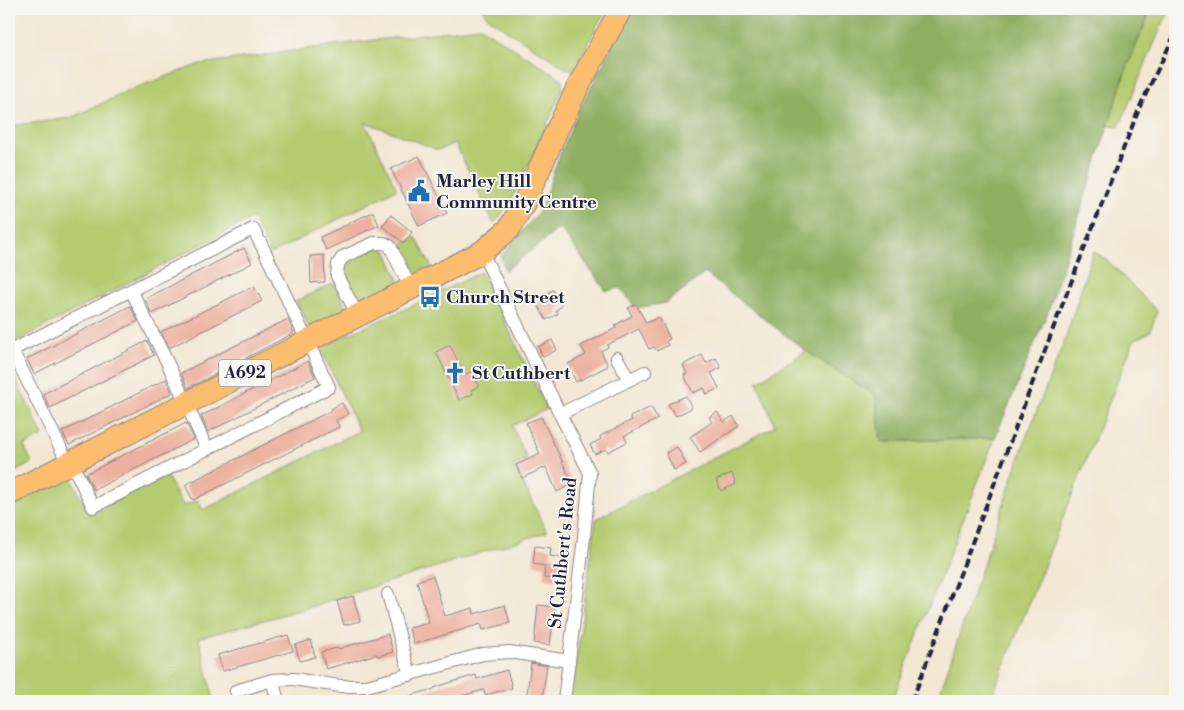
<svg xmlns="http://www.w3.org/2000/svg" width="1184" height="710" font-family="'Libre Bodoni',serif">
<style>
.green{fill:#b5cb6f;stroke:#6c7655}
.forest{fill:#90af62;stroke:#59684e}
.building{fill:#ecb1a0}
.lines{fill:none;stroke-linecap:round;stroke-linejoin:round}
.street-casing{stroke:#8a8487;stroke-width:14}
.highway-casing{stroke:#8a8487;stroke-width:24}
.street{stroke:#fff;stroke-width:12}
.highway{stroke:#fcbd6e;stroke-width:22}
.rail{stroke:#22223b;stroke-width:4;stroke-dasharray:8 4;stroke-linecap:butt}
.labels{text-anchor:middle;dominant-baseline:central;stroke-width:4;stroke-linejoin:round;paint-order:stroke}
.shield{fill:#f6f6f2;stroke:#626272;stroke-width:1}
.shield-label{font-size:16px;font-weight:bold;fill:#22223b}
.poi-label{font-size:18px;font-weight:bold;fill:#22223b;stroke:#f6f6f2;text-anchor:start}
.street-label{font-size:18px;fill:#22223b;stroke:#f6f6f2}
</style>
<rect width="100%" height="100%" fill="#f6f6f2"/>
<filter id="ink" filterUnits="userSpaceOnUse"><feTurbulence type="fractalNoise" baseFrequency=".02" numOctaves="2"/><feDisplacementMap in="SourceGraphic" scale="10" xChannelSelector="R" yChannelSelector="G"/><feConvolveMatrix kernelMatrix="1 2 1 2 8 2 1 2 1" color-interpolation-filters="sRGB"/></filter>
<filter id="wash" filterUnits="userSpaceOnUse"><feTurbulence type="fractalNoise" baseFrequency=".0096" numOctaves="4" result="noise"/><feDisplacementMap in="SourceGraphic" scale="20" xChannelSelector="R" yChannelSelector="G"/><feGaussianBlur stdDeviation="1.12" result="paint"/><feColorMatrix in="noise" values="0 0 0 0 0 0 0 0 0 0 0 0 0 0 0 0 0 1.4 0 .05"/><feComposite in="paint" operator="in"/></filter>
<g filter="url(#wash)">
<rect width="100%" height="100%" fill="#f2e7d3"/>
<g class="green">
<polygon points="481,9 608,9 599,22 574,69 567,69 491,20"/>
<polygon points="1151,9 1171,9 1162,25 1119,127 1108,126 1125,73"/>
<polygon points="480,27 562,79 562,89 535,152 509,204 494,224 455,143 438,150 365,122 397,189 271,254 252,218 9,345 9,126 70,118 135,88 200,64 335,45"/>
<polygon points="416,237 432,268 411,279 396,249"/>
<polygon points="377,248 386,250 400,283 358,303 344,271 344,265 346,260"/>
<polygon points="1093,251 1106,259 1157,311 1150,332 1134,340 994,691 988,701 937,701 1026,438 1067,334"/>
<polygon points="481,272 547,409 512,426 527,459 514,465 547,532 300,610 199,638 214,701 9,701 9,507 70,475 89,514 167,476 183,506 198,500 203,510 359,431 320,347 403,310"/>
<polygon points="334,283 346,308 309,327 296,301"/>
<polygon points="806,351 876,396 881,442 995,438 892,701 571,701 596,519 775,426 757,382"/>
<polygon points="9,365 43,436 24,446 32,463 9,475"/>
</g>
<polygon class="forest" points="633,9 1151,9 1125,73 1049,309 995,438 881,442 876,396 806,351 705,273 666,303 636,308 620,288 606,291 560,228 505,271 501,256 541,209 557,162 578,112 623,25"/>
<g id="blocks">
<g class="building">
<polygon points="419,156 447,213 419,226 391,169"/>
<polygon points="373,212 379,225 326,250 320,237 349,224 349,223"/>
<polygon points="391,215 412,232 404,243 382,226"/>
<polygon points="244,248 252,263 152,314 145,299"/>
<polygon points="324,255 325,282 311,283 310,256"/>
<polygon points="254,286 262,301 169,348 161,332"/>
<polygon points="553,290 562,306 556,310 558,314 546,320 535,300"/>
<polygon points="636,304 646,323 659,317 670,339 666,341 668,345 657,351 654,347 649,349 639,329 607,345 608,347 601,351 608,366 576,382 568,364 586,355 581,346 616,328 615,325 632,316 628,308"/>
<polygon points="130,306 138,321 34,374 27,359"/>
<polygon points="288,319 294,333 188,388 181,373"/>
<polygon points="552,340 557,350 543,357 538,347"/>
<polygon points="147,341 154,355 50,408 43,394"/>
<polygon points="450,345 465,375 472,371 479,386 471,390 473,394 459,400 436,352"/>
<polygon points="702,355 706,363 716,358 721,368 711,373 719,388 707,394 704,388 693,393 684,375 687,374 683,365"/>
<polygon points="308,361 315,377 208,432 201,416"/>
<polygon points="166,379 172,393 69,445 62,432"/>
<polygon points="686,396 692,408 676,416 668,404"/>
<polygon points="342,403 348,414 336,420 339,427 193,500 185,485 332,410 331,409"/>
<polygon points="651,407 658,419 624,436 627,442 608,452 606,449 595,454 590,445 601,439 600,436 632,420 630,417"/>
<polygon points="717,412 724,422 733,416 739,426 700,452 690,437 712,422 709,417"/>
<polygon points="541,417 573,484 557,492 546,467 522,478 516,465 540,454 526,423"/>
<polygon points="186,423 194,439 192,440 94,490 86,474"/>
<polygon points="677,447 686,464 674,470 666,453"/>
<polygon points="732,473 736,484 721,491 716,480"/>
<polygon points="535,546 551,548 550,556 563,558 561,580 544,578 545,566 533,564"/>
<polygon points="433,576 445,616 473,608 474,614 505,605 510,623 483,630 481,624 414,644 409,628 429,623 417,581"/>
<polygon points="353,596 360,621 344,625 337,601"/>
<polygon points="538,605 555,607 550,645 534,643"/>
<polygon points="388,634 393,652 378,656 377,654 326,669 321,652 337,648 338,649"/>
<polygon points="288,635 293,651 223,671 218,655"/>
<polygon points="311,640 315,657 300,661 295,645"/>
<polygon points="531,663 547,666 542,701 526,701"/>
<polygon points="507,670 512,688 485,695 484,690 442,701 402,701 401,698 434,689 434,688 452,682 476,675 477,679"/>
</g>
</g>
</g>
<g filter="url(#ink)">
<use href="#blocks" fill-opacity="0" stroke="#8a8487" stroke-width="1"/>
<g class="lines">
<g class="street-casing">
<g id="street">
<polyline points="482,252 560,414 590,473 584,537 564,701"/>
<polyline points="131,290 168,364 207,449"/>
<polyline points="358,316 337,276 338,264 343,257 374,243 384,243 390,246 411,289"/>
<polyline points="617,358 629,380"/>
<polyline points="560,414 645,372"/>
<polyline points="68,463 12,350 253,229 265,252 329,387 93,507 71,461"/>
<polyline points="388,594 410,675"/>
<polyline points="272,680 278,701"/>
<polyline points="236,691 272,680 293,679 340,686 367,686 483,654 509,652 569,661"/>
</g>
</g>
<g class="highway-casing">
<polyline id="highway" points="9,494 482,252 509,229 525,201 555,134 581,81 621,9"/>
</g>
<use href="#street" class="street"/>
<use href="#highway" class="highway"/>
<polyline class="rail" points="912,701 1056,321 1126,142 1141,104 1175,34"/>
</g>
</g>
<defs>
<g id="civic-bare" transform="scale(1.725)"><path d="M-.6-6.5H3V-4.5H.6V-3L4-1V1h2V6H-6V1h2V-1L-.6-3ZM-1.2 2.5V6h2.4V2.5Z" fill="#1f6fb2" stroke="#f6f6f2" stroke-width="2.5" paint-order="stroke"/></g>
<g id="bus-bare" transform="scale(1.725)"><path d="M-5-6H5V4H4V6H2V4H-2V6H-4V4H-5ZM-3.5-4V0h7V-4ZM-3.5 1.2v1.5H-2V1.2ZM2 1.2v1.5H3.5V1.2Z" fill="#1f6fb2" stroke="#f6f6f2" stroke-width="2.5" paint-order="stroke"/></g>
<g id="church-bare" transform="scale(1.725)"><path d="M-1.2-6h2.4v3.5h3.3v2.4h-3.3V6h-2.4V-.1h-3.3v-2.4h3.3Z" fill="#1f6fb2" stroke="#f6f6f2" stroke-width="2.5" paint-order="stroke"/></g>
</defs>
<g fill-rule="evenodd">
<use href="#civic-bare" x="419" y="191"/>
<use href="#bus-bare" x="430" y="297"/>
<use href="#church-bare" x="455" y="373"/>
</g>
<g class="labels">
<rect class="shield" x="219" y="359.5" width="52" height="27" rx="4"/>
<g class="shield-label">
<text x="245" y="373">A692</text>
</g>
<g class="poi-label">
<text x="436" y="181">Marley Hill<tspan x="436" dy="21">Community Centre</tspan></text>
<text x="446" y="297">Church Street</text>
<text x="472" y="373">St Cuthbert</text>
</g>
<g class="street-label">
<text transform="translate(563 553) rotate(-84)">St Cuthbert's Road</text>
</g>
</g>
<rect width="1184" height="710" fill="none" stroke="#f6f6f2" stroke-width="30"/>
</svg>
